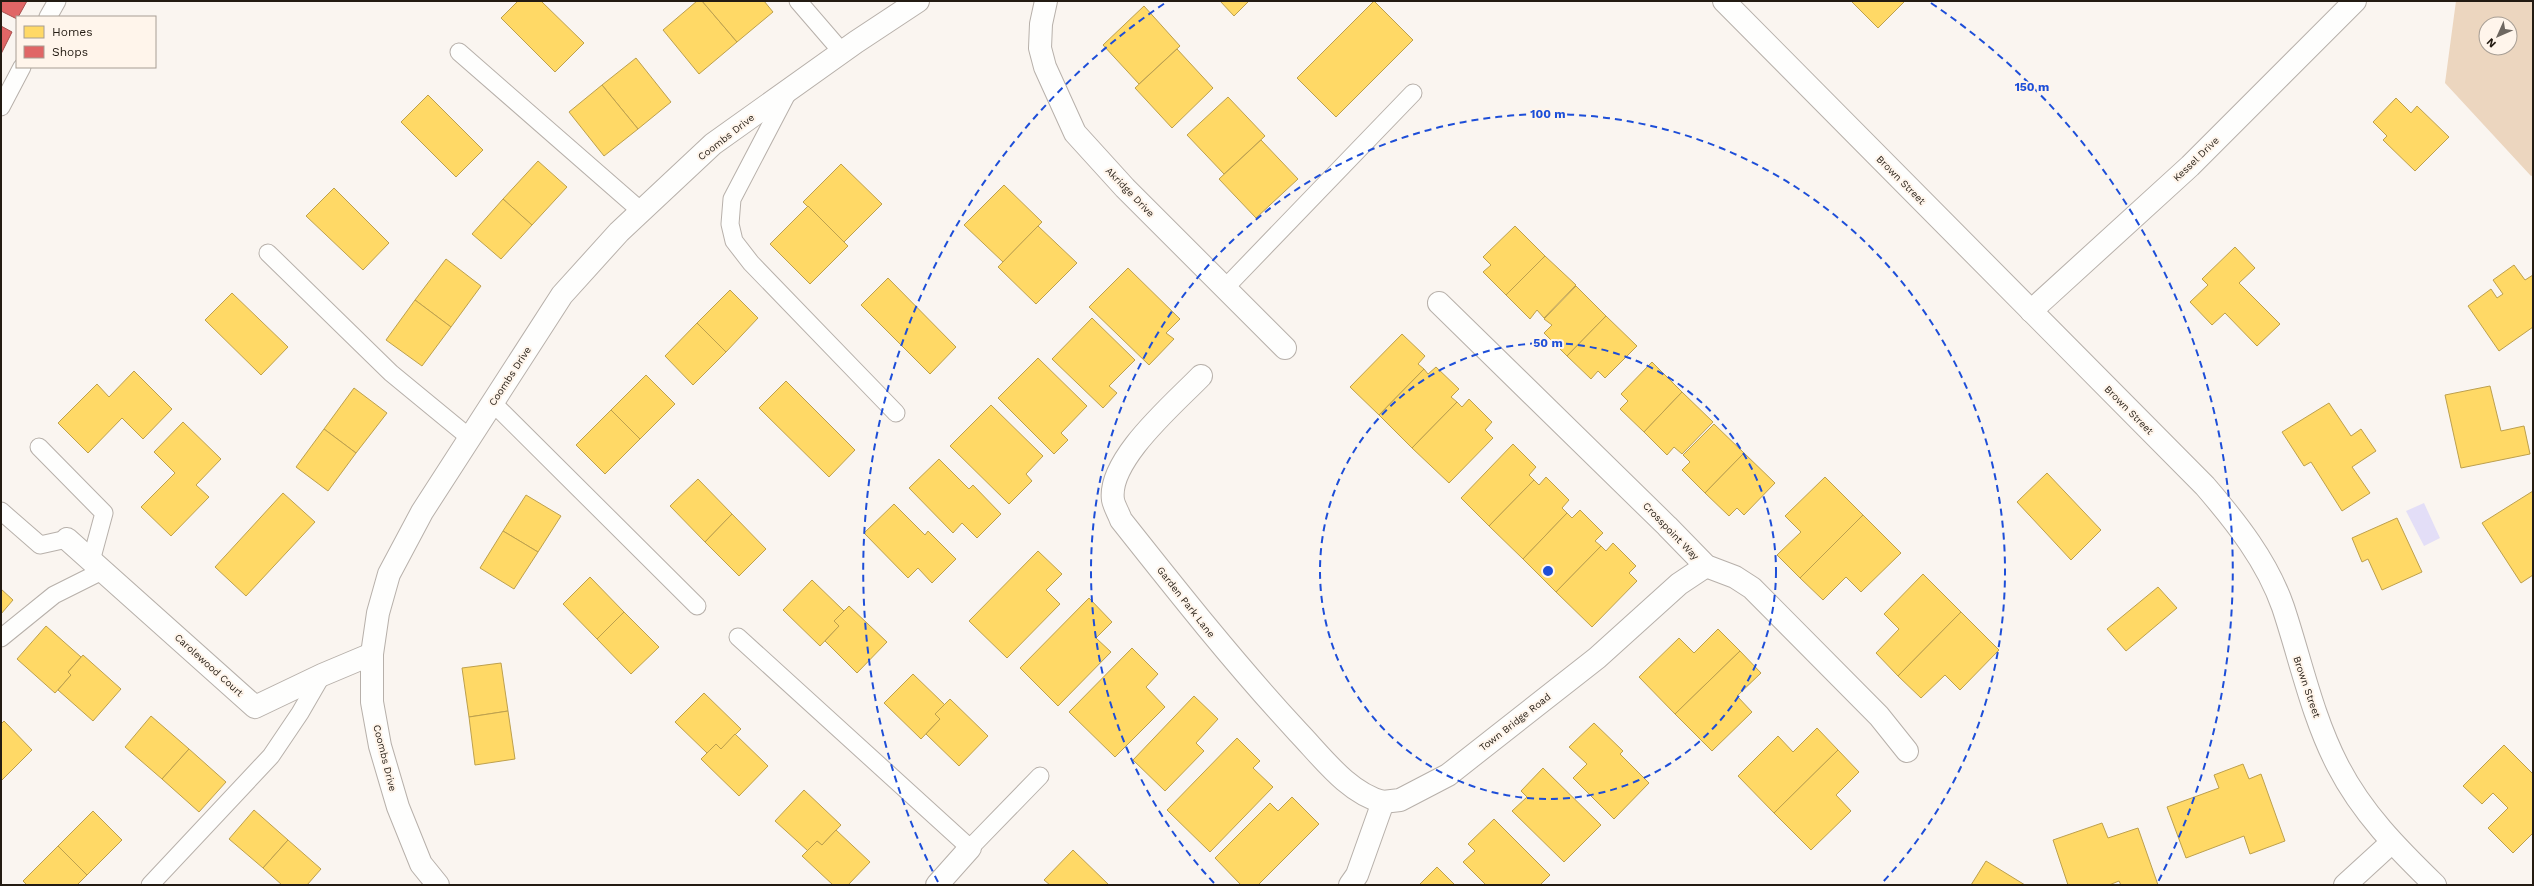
<svg xmlns="http://www.w3.org/2000/svg" width="2534" height="886" font-family="'Work Sans',sans-serif">
<style>
.green{fill:#ecd6bf;fill-rule:evenodd}
.water{fill:#e3def7}
.homes{fill:#ffd966;stroke:#bda04d}
.shops{fill:#e06666;stroke:#a7504d}
.lines{fill:none;stroke-linecap:round;stroke-linejoin:round}
.lane-casing{stroke:#b7b0aa;stroke-width:19}
.street-casing{stroke:#b7b0aa;stroke-width:24}
.lane{stroke:#fefefd;stroke-width:17}
.street{stroke:#fefefd;stroke-width:22}
.ring{fill:none;stroke:#1d4ed8;stroke-width:2;stroke-dasharray:7 5}
.labels{text-anchor:middle;dominant-baseline:central;stroke-width:4;stroke-linejoin:round;paint-order:stroke}
.street-label{font-size:10px;fill:#231b12;stroke:#fff5eb}
.centre{fill:#1d4ed8;stroke:#fff5eb;stroke-width:2}
.ring-label{font-size:12px;text-anchor:middle;font-weight:bold;fill:#1d4ed8;stroke:#fff5eb;stroke-width:4;stroke-linejoin:round;paint-order:stroke}
</style>
<rect width="100%" height="100%" fill="#faf5f0"/>
<path class="green" d="M2456 1H2533V175L2531 176 2445 83ZM2486 24H2510V48H2486Z"/>
<polygon class="water" points="2424,503 2440,538 2424,546 2406,511"/>
<g class="homes">
<polygon points="518,1 541,1 584,43 555,72 501,18"/>
<polygon points="697,1 702,1 737,42 699,74 663,30"/>
<polygon points="702,1 764,1 773,12 737,42"/>
<polygon points="1220,1 1249,1 1234,16"/>
<polygon points="1374,1 1413,40 1336,117 1297,78"/>
<polygon points="1851,1 1905,1 1878,28"/>
<polygon points="1144,6 1180,46 1139,84 1103,45"/>
<polygon points="1177,49 1213,88 1172,128 1135,88"/>
<polygon points="636,58 671,102 638,129 602,85"/>
<polygon points="602,85 638,129 604,156 569,112"/>
<polygon points="428,95 483,150 456,177 401,122"/>
<polygon points="1228,97 1265,136 1224,174 1187,135"/>
<polygon points="2396,98 2411,113 2417,106 2449,137 2415,171 2383,140 2387,136 2373,122"/>
<polygon points="1261,140 1298,179 1256,218 1219,179"/>
<polygon points="538,161 567,187 532,225 503,199"/>
<polygon points="841,164 882,204 844,242 803,202"/>
<polygon points="1004,185 1042,222 1003,262 964,225"/>
<polygon points="334,188 389,243 363,270 306,216"/>
<polygon points="503,199 532,225 501,259 472,234"/>
<polygon points="808,206 848,246 810,284 770,244"/>
<polygon points="1038,226 1077,263 1036,304 998,267"/>
<polygon points="1515,226 1545,256 1506,295 1483,272 1491,265 1483,257"/>
<polygon points="2235,247 2255,268 2239,283 2280,324 2257,346 2225,313 2212,325 2190,302 2208,285 2202,279"/>
<polygon points="1545,256 1576,285 1544,318 1537,310 1530,319 1506,295"/>
<polygon points="446,259 481,286 451,327 415,300"/>
<polygon points="2514,265 2525,280 2533,275 2533,327 2499,351 2468,306 2491,289 2497,298 2503,294 2493,280"/>
<polygon points="1128,268 1180,319 1166,333 1174,339 1149,365 1089,307"/>
<polygon points="888,278 956,347 930,374 861,305"/>
<polygon points="1576,286 1606,316 1567,356 1544,333 1552,325 1544,319"/>
<polygon points="730,290 758,318 726,352 697,323"/>
<polygon points="232,293 288,347 261,375 205,320"/>
<polygon points="415,300 451,327 422,366 386,340"/>
<polygon points="1606,316 1637,346 1605,378 1598,371 1591,379 1567,356"/>
<polygon points="1092,318 1135,360 1109,386 1117,393 1103,408 1052,359"/>
<polygon points="697,323 726,352 693,385 665,356"/>
<polygon points="1402,334 1425,356 1418,364 1424,369 1379,415 1350,387"/>
<polygon points="1038,358 1087,406 1061,433 1068,440 1054,454 998,398"/>
<polygon points="1652,362 1682,392 1644,432 1620,409 1628,401 1621,394"/>
<polygon points="1436,367 1459,389 1451,397 1457,402 1412,448 1379,415 1424,369 1428,374"/>
<polygon points="134,371 172,409 143,439 122,418 88,453 58,423 97,384 109,397"/>
<polygon points="646,375 675,404 640,439 611,410"/>
<polygon points="786,381 855,450 829,477 759,408"/>
<polygon points="2490,386 2501,431 2524,426 2530,454 2461,468 2445,395"/>
<polygon points="354,388 387,413 356,453 324,429"/>
<polygon points="1682,392 1713,422 1682,454 1674,447 1667,455 1644,432"/>
<polygon points="1469,399 1492,422 1485,430 1493,438 1449,483 1412,448 1457,402 1462,407"/>
<polygon points="2329,403 2351,436 2361,429 2376,451 2352,467 2370,493 2342,511 2311,462 2304,466 2282,432"/>
<polygon points="991,405 1043,456 1026,474 1032,481 1009,504 950,446"/>
<polygon points="611,410 640,439 605,474 576,445"/>
<polygon points="183,422 221,459 196,485 209,497 171,536 141,507 175,473 154,452"/>
<polygon points="1714,424 1744,453 1705,493 1682,470 1690,462 1683,455"/>
<polygon points="324,429 356,453 328,491 296,467"/>
<polygon points="1513,444 1536,467 1529,475 1534,480 1489,526 1461,498"/>
<polygon points="1744,453 1775,483 1744,515 1737,508 1729,516 1705,493"/>
<polygon points="939,459 969,489 973,485 1001,514 977,538 962,523 953,533 909,488"/>
<polygon points="2047,473 2101,530 2071,560 2017,502"/>
<polygon points="1546,477 1569,500 1562,508 1567,513 1523,559 1489,526 1534,480 1539,485"/>
<polygon points="1825,477 1863,515 1800,578 1777,555 1801,532 1785,516"/>
<polygon points="698,479 732,514 705,542 670,506"/>
<polygon points="2533,491 2533,575 2521,583 2482,523"/>
<polygon points="283,493 315,522 246,596 215,567"/>
<polygon points="526,495 561,516 538,552 503,531"/>
<polygon points="894,504 925,535 928,531 956,559 932,583 918,568 908,578 864,533"/>
<polygon points="1580,510 1603,533 1595,541 1601,546 1556,592 1523,559 1567,513 1572,518"/>
<polygon points="732,514 766,549 739,576 705,542"/>
<polygon points="1863,515 1901,553 1861,592 1846,577 1823,600 1800,578"/>
<polygon points="2397,518 2422,572 2382,590 2368,559 2362,562 2352,538"/>
<polygon points="503,531 538,552 514,589 480,568"/>
<polygon points="1613,543 1636,566 1629,573 1637,581 1592,627 1556,592 1601,546 1606,551"/>
<polygon points="1038,551 1062,574 1046,590 1060,604 1007,658 969,621"/>
<polygon points="1923,574 1961,612 1898,676 1876,653 1899,629 1884,614"/>
<polygon points="590,577 624,612 597,639 563,604"/>
<polygon points="812,580 844,611 834,621 839,626 820,646 783,610"/>
<polygon points="2158,587 2177,608 2126,651 2107,629"/>
<polygon points="1,589 13,600 1,614"/>
<polygon points="1089,598 1112,622 1096,638 1111,652 1058,706 1020,668"/>
<polygon points="849,606 887,642 857,673 825,641 839,626 834,621"/>
<polygon points="624,612 659,647 631,674 597,639"/>
<polygon points="1961,612 1999,650 1960,690 1945,675 1921,698 1898,676"/>
<polygon points="46,626 81,657 68,672 71,675 55,693 17,659"/>
<polygon points="1718,629 1740,651 1675,714 1639,677 1679,638 1694,653"/>
<polygon points="1132,648 1158,674 1146,687 1165,707 1115,757 1069,712"/>
<polygon points="1740,651 1761,673 1737,696 1752,712 1712,751 1675,714"/>
<polygon points="83,655 121,689 93,721 58,690 71,675 68,672"/>
<polygon points="501,663 508,711 469,717 462,668"/>
<polygon points="913,674 945,705 935,714 940,719 921,739 884,703"/>
<polygon points="704,693 741,729 721,749 716,744 707,753 675,722"/>
<polygon points="1194,696 1218,719 1196,743 1204,751 1165,791 1133,760"/>
<polygon points="950,699 988,736 959,766 926,734 940,719 935,714"/>
<polygon points="508,711 515,759 475,765 469,717"/>
<polygon points="151,716 189,749 162,779 125,747"/>
<polygon points="4,721 32,750 1,781 1,724"/>
<polygon points="1594,723 1623,751 1620,754 1649,783 1614,819 1573,778 1587,764 1569,747"/>
<polygon points="1817,728 1838,750 1774,813 1738,776 1778,736 1793,752"/>
<polygon points="735,734 768,766 739,796 701,759 716,744 721,749"/>
<polygon points="1237,738 1260,761 1253,768 1273,787 1210,852 1167,810"/>
<polygon points="2504,745 2533,774 2533,833 2513,853 2488,828 2508,808 2493,793 2482,804 2463,786"/>
<polygon points="189,749 226,782 199,812 162,779"/>
<polygon points="1838,750 1859,772 1836,795 1851,811 1811,850 1774,813"/>
<polygon points="2243,764 2249,779 2261,774 2285,841 2250,854 2244,836 2186,858 2167,807 2219,788 2214,775"/>
<polygon points="1543,768 1601,825 1564,862 1512,811 1527,797 1521,791"/>
<polygon points="804,790 841,825 822,845 817,841 808,851 775,821"/>
<polygon points="1292,797 1319,824 1258,885 1241,885 1215,858 1270,803 1278,811"/>
<polygon points="254,810 288,840 263,868 229,839"/>
<polygon points="93,811 122,840 87,875 58,846"/>
<polygon points="1494,819 1550,875 1540,885 1486,885 1463,862 1475,851 1468,844"/>
<polygon points="2102,823 2108,838 2138,828 2158,885 2121,885 2119,881 2109,885 2068,885 2053,840"/>
<polygon points="836,830 870,862 848,885 833,885 802,856 817,841 822,845"/>
<polygon points="288,840 321,869 307,885 282,885 263,868"/>
<polygon points="58,846 87,875 77,885 27,885 23,881"/>
<polygon points="1073,850 1109,885 1050,885 1044,880"/>
<polygon points="1986,861 2025,885 1971,885"/>
<polygon points="1437,867 1455,885 1419,885"/>
</g>
<g class="shops">
<polygon points="1,1 27,1 17,19 1,11"/>
<polygon points="1,26 12,32 1,54"/>
</g>
<g class="lines">
<g class="lane-casing">
<g id="lane">
<polyline points="798,1 842,52"/>
<polyline points="48,17 57,1"/>
<polyline points="459,52 641,211"/>
<polyline points="789,90 732,199 730,224 734,241 751,263 896,413"/>
<polyline points="1,107 22,67"/>
<polyline points="268,253 391,373 470,438"/>
<polyline points="1225,288 1413,93"/>
<polyline points="493,403 697,606"/>
<polyline points="39,447 104,513 91,561"/>
<polyline points="1,511 40,545 67,539"/>
<polyline points="738,637 970,848 1040,776"/>
<polyline points="1,638 54,595 102,571"/>
<polyline points="150,885 271,756 300,713 322,675"/>
</g>
</g>
<g class="street-casing">
<g id="street">
<polyline points="1046,1 1041,24 1040,48 1045,67 1075,133 1125,188 1285,348"/>
<path d="M1724 1 2205 486C2236 522 2267 561 2283 607 2301 661 2312 716 2338 766 2362 813 2398 849 2435 885"/>
<polyline points="1439,303 1667,526 1706,566 1735,577 1752,588 1879,716 1907,751"/>
<polyline points="2031,311 2190,166 2355,1"/>
<path d="M1201 376C1175 403 1107 460 1113 500 1114 506 1119 514 1121 520 1178 592 1235 664 1298 732 1322 757 1348 793 1383 802"/>
<polyline points="67,539 255,707 322,675 372,654"/>
<polyline points="438,885 421,864 398,807 380,746 372,702 372,654 378,613 389,574 422,512 562,295 619,232 713,144 856,42 918,1"/>
<polyline points="937,885 970,848"/>
<polyline points="1350,885 1357,875 1383,802 1400,800 1448,775 1597,658 1679,584 1706,566"/>
<polyline points="2345,885 2391,843"/>
</g>
</g>
<use href="#lane" class="lane"/>
<use href="#street" class="street"/>
</g>
<g class="ring">
<circle cx="1548" cy="571" r="228"/>
<path d="M1214 883A457 457 0 1 1 1882 883"/>
<path d="M938 882A685 685 0 0 1 1165 3M1931 3A685 685 0 0 1 2158 882"/>
</g>
<g class="labels">
<g class="street-label">
<text transform="translate(726 137) rotate(-38)">Coombs Drive</text>
<text transform="translate(2196 159) rotate(-44)">Kessel Drive</text>
<text transform="translate(1901 180) rotate(45)">Brown Street</text>
<text transform="translate(1130 192) rotate(46)">Akridge Drive</text>
<text transform="translate(510 376) rotate(-57)">Coombs Drive</text>
<text transform="translate(2129 410) rotate(45)">Brown Street</text>
<text transform="translate(1671 531) rotate(46)">Crosspoint Way</text>
<text transform="translate(1186 602) rotate(52)">Garden Park Lane</text>
<text transform="translate(209 665) rotate(42)">Carolewood Court</text>
<text transform="translate(2307 687) rotate(71)">Brown Street</text>
<text transform="translate(1515 722) rotate(-38)">Town Bridge Road</text>
<text transform="translate(385 758) rotate(76)">Coombs Drive</text>
</g>
</g>
<circle cx="1548" cy="571" r="6" class="centre"/>
<g class="ring-label">
<text x="2032" y="91">150 m</text>
<text x="1548" y="118">100 m</text>
<text x="1548" y="347">50 m</text>
</g>
<rect width="2534" height="886" fill="none" stroke="#231b12" stroke-width="4"/>
<rect x="16" y="16" width="140" height="52" fill="#fff5eb" stroke="#a79e94"/>
<rect x="24" y="26" width="20" height="12" fill="#ffd966" stroke="#a79e94"/>
<text x="52" y="36" font-size="12" fill="#231b12">Homes</text>
<rect x="24" y="46" width="20" height="12" fill="#e06666" stroke="#a79e94"/>
<text x="52" y="56" font-size="12" fill="#231b12">Shops</text>
<g transform="translate(2498 36) rotate(225)"><circle r="19" fill="#fff5eb" stroke="#a79e94"/>
<path d="M0-3L7 15L0 10L-7 15Z" fill="#6e6760"/>
<text y="-6" font-size="11" font-weight="bold" text-anchor="middle" fill="#231b12">N</text>
</g>
</svg>
